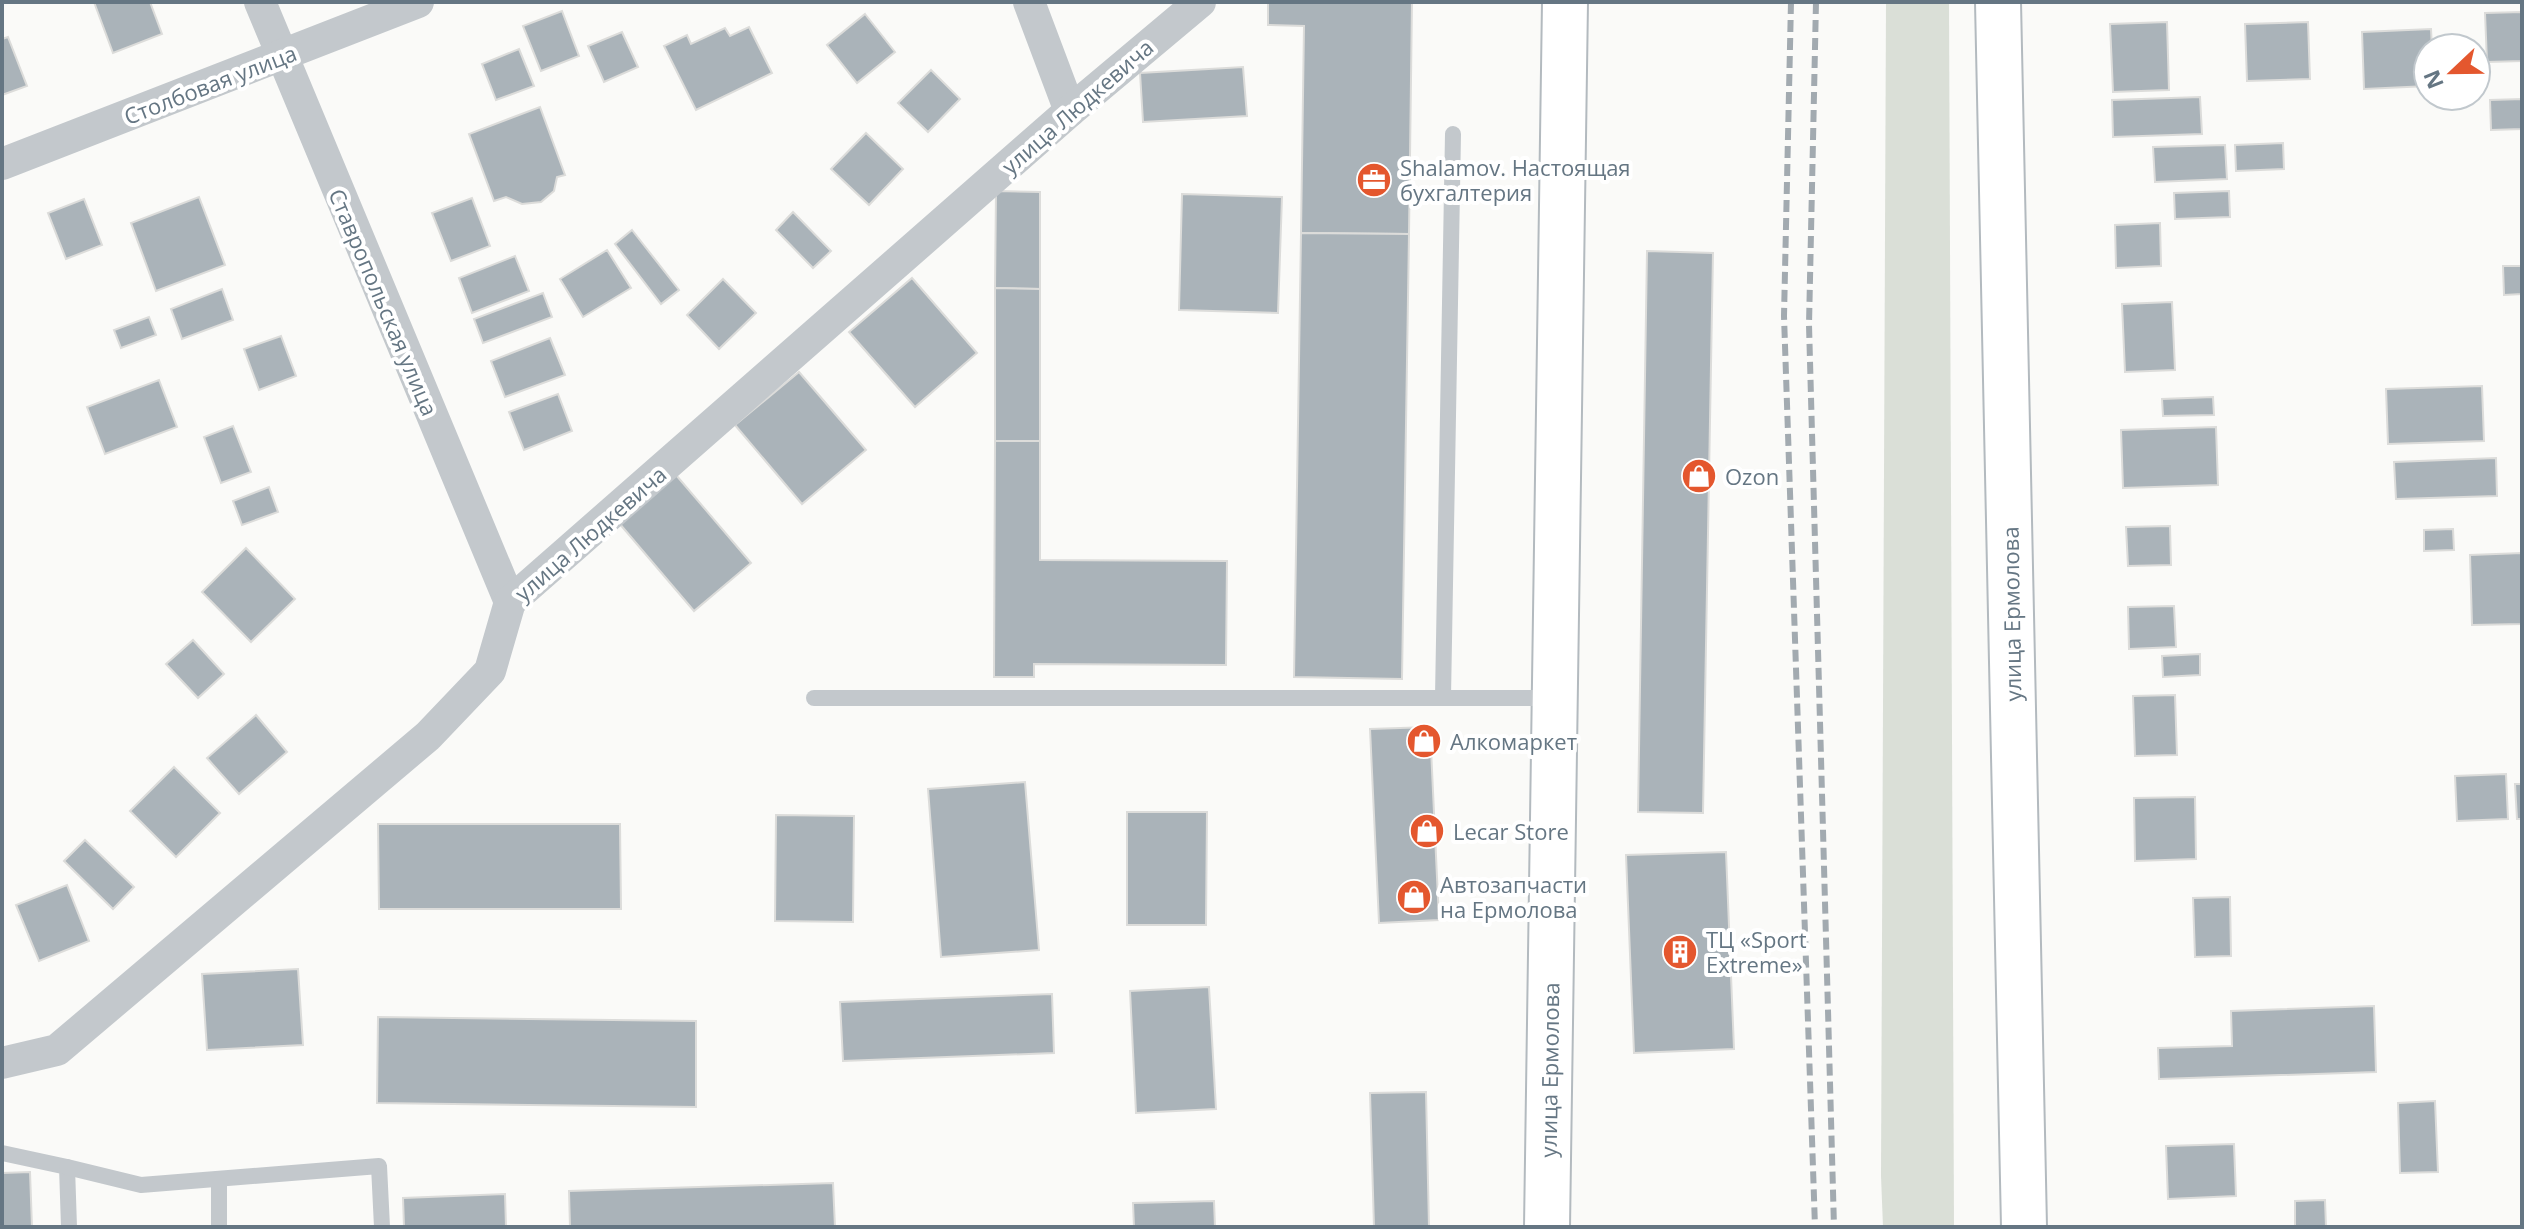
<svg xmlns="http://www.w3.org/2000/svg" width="2524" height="1229" font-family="'Open Sans',sans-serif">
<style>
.green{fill:#dadfd7}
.building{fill:#aab3b9;stroke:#dcdcda;stroke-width:2}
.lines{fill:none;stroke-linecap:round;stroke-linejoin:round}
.secondary-casing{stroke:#b3babf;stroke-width:48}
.lane{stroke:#c3c8cc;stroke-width:16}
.street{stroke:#c3c8cc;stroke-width:32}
.secondary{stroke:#fff;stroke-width:44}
.rail{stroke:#a2aab0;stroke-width:6;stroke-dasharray:12 6;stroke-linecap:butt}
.labels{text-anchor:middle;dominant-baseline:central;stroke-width:8;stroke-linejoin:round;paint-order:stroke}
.street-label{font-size:22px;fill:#657683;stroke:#fff}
.poi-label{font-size:22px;fill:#657683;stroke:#fff;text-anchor:start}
</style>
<rect width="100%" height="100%" fill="#fafaf8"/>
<polygon class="green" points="1886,2 1949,2 1954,1227 1883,1227 1881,1176"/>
<g class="building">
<polygon points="94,2 150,2 162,34 113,53"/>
<polygon points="1268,2 1412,2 1409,234 1301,233 1304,26 1268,25"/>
<polygon points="562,11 579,56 541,71 523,26"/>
<polygon points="2522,12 2522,61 2487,62 2485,13"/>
<polygon points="865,14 895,52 857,83 827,45"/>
<polygon points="2167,22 2169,90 2113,92 2110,24"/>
<polygon points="2308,22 2310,79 2247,81 2245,24"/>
<polygon points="749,27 772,73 696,110 664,46 687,35 691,44 725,28 730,36"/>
<polygon points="2431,29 2432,48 2428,48 2428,86 2364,89 2362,32"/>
<polygon points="622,32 638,67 604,82 588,46"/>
<polygon points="8,37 27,86 2,95 2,39"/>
<polygon points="519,49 534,86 496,100 482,64"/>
<polygon points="1243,67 1247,116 1143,122 1140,73"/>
<polygon points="931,70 960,99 928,132 898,103"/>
<polygon points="2200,97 2202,134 2113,137 2112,100"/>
<polygon points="2522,99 2522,129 2491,130 2490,100"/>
<polygon points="540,107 565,175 557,177 554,191 541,202 522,204 506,197 494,201 469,134"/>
<polygon points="866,133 903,169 869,205 831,169"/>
<polygon points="2283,143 2284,169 2236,171 2235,145"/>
<polygon points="2225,145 2227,179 2155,182 2153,147"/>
<polygon points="996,191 1040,192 1040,289 995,288"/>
<polygon points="2229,191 2230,217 2175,219 2174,193"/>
<polygon points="1182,194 1282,197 1278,313 1179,310"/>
<polygon points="199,197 225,265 156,291 131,223"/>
<polygon points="472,198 490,246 451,261 432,213"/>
<polygon points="84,199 102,245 66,259 48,213"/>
<polygon points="793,212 831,251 813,268 776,230"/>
<polygon points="2160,223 2161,266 2116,268 2115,225"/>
<polygon points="632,230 679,290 661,304 615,244"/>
<polygon points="1301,233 1409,234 1402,679 1294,677"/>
<polygon points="607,250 631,288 583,317 560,279"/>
<polygon points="1647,251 1713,253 1703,813 1638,812"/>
<polygon points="515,256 529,291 472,313 459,278"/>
<polygon points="2503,266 2522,266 2522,294 2504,295"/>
<polygon points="912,278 977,353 915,407 849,332"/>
<polygon points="723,279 756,313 719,349 687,315"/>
<polygon points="995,288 1040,289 1040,441 995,441"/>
<polygon points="222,289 233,320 182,339 171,309"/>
<polygon points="543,293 552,317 483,343 474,319"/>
<polygon points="2172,302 2175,370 2125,372 2122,304"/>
<polygon points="149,317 156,335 121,348 114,330"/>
<polygon points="281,336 296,376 259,390 244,349"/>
<polygon points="550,338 565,375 505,397 491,361"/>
<polygon points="799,372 866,450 802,504 735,425"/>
<polygon points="159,380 177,427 105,454 87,407"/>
<polygon points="2482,386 2484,441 2388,444 2386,389"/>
<polygon points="558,394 572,431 524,450 509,412"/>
<polygon points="2213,397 2214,415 2163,416 2162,399"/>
<polygon points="233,426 251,472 221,483 204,437"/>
<polygon points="2216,427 2218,485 2123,488 2121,430"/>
<polygon points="995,441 1040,441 1040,560 1227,561 1226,665 1034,664 1034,677 994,677"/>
<polygon points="2496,458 2497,496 2396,499 2394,462"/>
<polygon points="676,475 751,563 694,611 619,523"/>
<polygon points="269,487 278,512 242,525 233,501"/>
<polygon points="2170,526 2171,565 2128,566 2126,527"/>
<polygon points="2453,529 2454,550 2424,551 2424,530"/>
<polygon points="246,548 295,599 251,642 202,592"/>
<polygon points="2522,553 2522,624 2472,625 2470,555"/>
<polygon points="2174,606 2176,647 2129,649 2128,607"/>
<polygon points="193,640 224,674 198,698 166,664"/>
<polygon points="2200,654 2200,675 2163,677 2162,656"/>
<polygon points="2175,695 2177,755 2135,756 2133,696"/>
<polygon points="256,715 287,752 239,794 207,758"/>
<polygon points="1430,727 1439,920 1379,923 1370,729"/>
<polygon points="174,767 220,813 176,857 130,811"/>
<polygon points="2506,774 2508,819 2457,821 2455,776"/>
<polygon points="1025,782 1039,950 941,957 928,789"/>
<polygon points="2515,784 2522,784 2522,819 2517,819"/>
<polygon points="2195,797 2196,859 2135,861 2134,798"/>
<polygon points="1127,812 1207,812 1206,925 1127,925"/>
<polygon points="776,815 854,816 853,922 775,921"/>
<polygon points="378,824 620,824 621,909 379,909"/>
<polygon points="85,840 134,887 113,909 64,861"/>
<polygon points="1726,852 1734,1049 1634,1053 1626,855"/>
<polygon points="67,885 89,941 39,961 16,905"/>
<polygon points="2230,897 2231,956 2195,957 2193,898"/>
<polygon points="298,969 303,1045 207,1050 202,974"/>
<polygon points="1209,987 1216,1109 1136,1113 1130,991"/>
<polygon points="1052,994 1054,1053 843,1061 840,1002"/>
<polygon points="2374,1006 2376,1072 2159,1079 2158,1048 2232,1046 2231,1011"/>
<polygon points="378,1017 696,1021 696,1107 377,1103"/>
<polygon points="1426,1092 1429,1227 1374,1227 1370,1093"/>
<polygon points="2435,1101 2438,1172 2400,1173 2398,1103"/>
<polygon points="2234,1144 2236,1196 2168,1199 2166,1146"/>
<polygon points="30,1172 32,1227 2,1227 2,1173"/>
<polygon points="833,1183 835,1227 570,1227 569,1191"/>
<polygon points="505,1194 506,1227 404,1227 403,1198"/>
<polygon points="2325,1200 2326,1227 2295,1227 2295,1201"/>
<polygon points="1214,1201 1215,1227 1134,1227 1133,1203"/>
</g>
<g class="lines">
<g class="secondary-casing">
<g id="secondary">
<polyline points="1998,2 2024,1227"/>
<polyline points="1547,1227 1565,2"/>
</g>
</g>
<g class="lane">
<polyline points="1443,697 1453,134"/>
<polyline points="814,698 1552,698"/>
<polyline points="2,1153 67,1167 69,1227"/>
<polyline points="67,1167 141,1185 379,1166 382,1227"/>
<polyline points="219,1179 219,1227"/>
</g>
<g class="street">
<polyline points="260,2 510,602"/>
<polyline points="1029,2 1070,111"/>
<polyline points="2,164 418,2"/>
<polyline points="2,1063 57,1050 428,736 490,671 510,602 1070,111 1200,2"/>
</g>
<use href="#secondary" class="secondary"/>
<g class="rail">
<polyline points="1791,2 1784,316 1815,1227"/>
<polyline points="1816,2 1809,325 1834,1227"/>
</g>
</g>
<defs>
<g id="office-disc" transform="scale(1.8)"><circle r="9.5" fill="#e4572e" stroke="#fff"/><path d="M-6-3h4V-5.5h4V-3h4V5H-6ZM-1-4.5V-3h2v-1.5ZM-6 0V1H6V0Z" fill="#fff"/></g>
<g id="shop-disc" transform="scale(1.8)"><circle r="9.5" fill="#e4572e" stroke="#fff"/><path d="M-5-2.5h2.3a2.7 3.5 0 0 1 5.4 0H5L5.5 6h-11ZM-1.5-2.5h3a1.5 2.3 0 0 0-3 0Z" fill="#fff"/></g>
<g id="building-disc" transform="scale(1.8)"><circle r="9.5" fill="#e4572e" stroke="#fff"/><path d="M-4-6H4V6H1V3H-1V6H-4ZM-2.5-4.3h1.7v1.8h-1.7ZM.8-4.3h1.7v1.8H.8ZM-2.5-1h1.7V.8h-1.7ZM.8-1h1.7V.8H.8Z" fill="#fff"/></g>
</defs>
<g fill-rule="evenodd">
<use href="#office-disc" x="1374" y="180"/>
<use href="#shop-disc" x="1699" y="476"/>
<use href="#shop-disc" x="1424" y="741"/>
<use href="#shop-disc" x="1427" y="831"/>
<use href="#shop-disc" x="1414" y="897"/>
<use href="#building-disc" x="1680" y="952"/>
</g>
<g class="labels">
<g class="street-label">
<text transform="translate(210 84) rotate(-21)">Столбовая улица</text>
<text transform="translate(1077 106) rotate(-41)">улица Людкевича</text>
<text transform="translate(384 302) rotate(67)">Ставропольская улица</text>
<text transform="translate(590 533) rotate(-41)">улица Людкевича</text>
<text transform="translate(2011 614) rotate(-91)">улица Ермолова</text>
<text transform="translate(1549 1070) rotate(-89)">улица Ермолова</text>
</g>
<g class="poi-label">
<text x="1400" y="167">Shalamov. Настоящая<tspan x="1400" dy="25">бухгалтерия</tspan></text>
<text x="1725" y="476">Ozon</text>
<text x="1450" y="741">Алкомаркет</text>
<text x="1453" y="831">Lecar Store</text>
<text x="1440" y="884">Автозапчасти<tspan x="1440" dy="25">на Ермолова</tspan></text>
<text x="1706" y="939">ТЦ «Sport<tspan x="1706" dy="25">Extreme»</tspan></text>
</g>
</g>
<rect width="2524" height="1229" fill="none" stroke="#657683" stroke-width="8"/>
<g transform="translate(2452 72) rotate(248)"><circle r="38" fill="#ffffff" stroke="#c1c8cd" stroke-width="2"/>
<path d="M0-6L14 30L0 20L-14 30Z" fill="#e4572e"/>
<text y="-12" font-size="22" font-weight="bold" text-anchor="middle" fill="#657683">N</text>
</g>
</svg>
